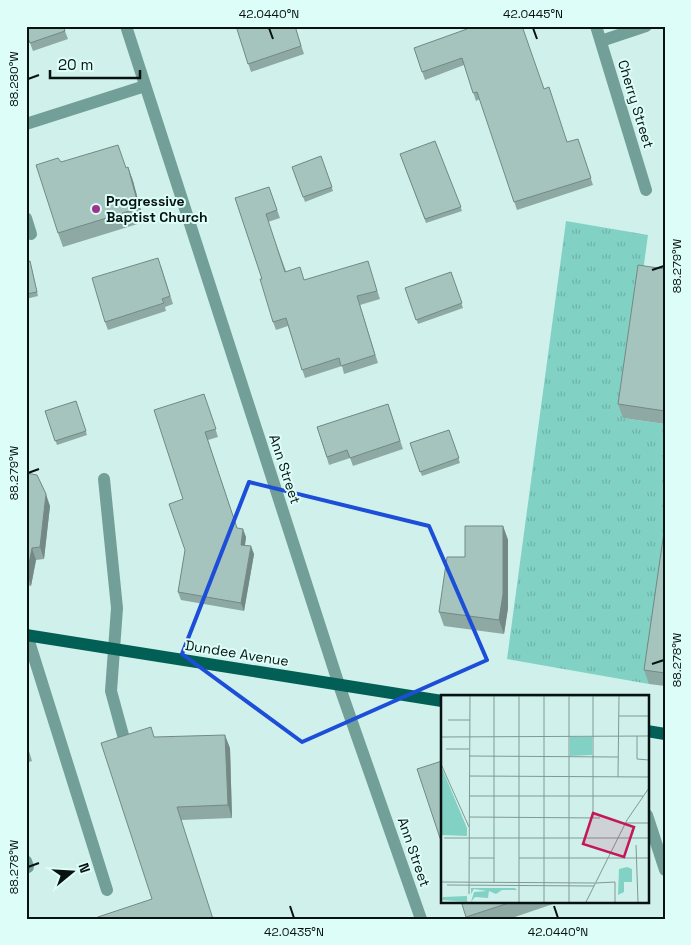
<svg xmlns="http://www.w3.org/2000/svg" width="691" height="945" font-family="'Space Grotesk',sans-serif">
<style>
.grass{fill:url(#grass-tufts)}
.lines{fill:none;stroke-linecap:round;stroke-linejoin:round}
.lane{stroke:#72a098;stroke-width:12}
.street{stroke:#72a098;stroke-width:12}
.primary{stroke:#025f56;stroke-width:12}
.wall{fill:#8ea9a3}
.shaded-wall{fill:#748985}
.building{fill:#a5c4be;stroke:#748985}
.marked{fill:none;stroke:#1d4ed8;stroke-width:4;stroke-linejoin:round}
.ticks{fill:none;stroke:#081311;stroke-width:2}
.poi-dot{fill:#9f3191;stroke:#ddfef8;stroke-width:2}
.labels{text-anchor:middle;dominant-baseline:central;stroke-width:4;stroke-linejoin:round;paint-order:stroke}
.street-label{font-size:14px;fill:#081311;stroke:#ddfef8}
.poi-label{font-size:14px;font-weight:bold;fill:#081311;stroke:#ddfef8;text-anchor:start}
.inset-road{fill:none;stroke:#809894;stroke-width:1}
.view{fill:#c2185b;fill-opacity:0.15;stroke:#c2185b;stroke-width:2.5}
.inset-edge{fill:none;stroke:#081311;stroke-width:2.5}
.neatline{fill:none;stroke:#081311;stroke-width:2}
.ticks-label{font-size:12px;text-anchor:middle;fill:#081311}
</style>
<defs>
<pattern id="grass-tufts" width="24" height="20" patternUnits="userSpaceOnUse" patternTransform="scale(1.25)"><rect width="24" height="20" fill="#81d2c5"/><path d="M3 7l-1-3M5 7V3M7 7l1-3M15 17l-1-3M17 17v-4M19 17l1-3" fill="none" stroke="#6eb3a8"/></pattern>
</defs>
<rect width="100%" height="100%" fill="#d0f1eb"/>
<polygon class="grass" points="566,221 648,235 623,418 665,424 665,574 649,684 507,659"/>
<g class="lines">
<g class="lane">
<polyline points="26,124 145,86"/>
<polyline points="26,218 31,234"/>
<polyline points="104,479 117,608 111,691 123,735"/>
<polyline points="27,635 107,890"/>
<polyline points="647,815 665,870"/>
<polyline points="26,861 28,867"/>
</g>
<g class="street">
<polyline points="126,26 339,685 421,919"/>
<polyline points="596,26 646,190"/>
<polyline points="601,41 646,26"/>
</g>
<g class="primary">
<polyline points="26,635 442,701"/>
<polyline points="647,731 665,734"/>
</g>
</g>
<g class="wall">
<polygon points="63,26 68,39 33,51 30,43"/>
<polygon points="236,26 295,26 304,54 251,72"/>
<polygon points="467,29 544,89 567,142 578,139 593,185 517,210 480,99 476,101 464,65 425,80 414,48"/>
<polygon points="435,141 462,211 426,223 400,154"/>
<polygon points="321,156 333,191 305,202 292,167"/>
<polygon points="128,167 133,181 144,222 63,247 58,233 126,168"/>
<polygon points="269,187 280,218 268,222 286,271 304,280 370,269 380,299 360,305 378,363 344,374 342,366 305,378 288,326 276,330 273,322 262,279 235,198"/>
<polygon points="26,262 31,265 38,296 26,299"/>
<polygon points="161,266 173,304 165,307 166,311 108,330 105,322"/>
<polygon points="665,269 665,424 623,418 618,404"/>
<polygon points="451,272 463,308 418,324 405,288"/>
<polygon points="204,394 218,437 208,440 237,528 246,537 245,545 254,554 244,611 181,600 178,592 185,550 183,499"/>
<polygon points="76,401 87,435 57,445 45,411"/>
<polygon points="388,404 403,449 353,466 350,458 329,465 317,427"/>
<polygon points="449,430 460,463 422,476 410,443"/>
<polygon points="26,473 50,506 44,559 36,560 31,586 26,585"/>
<polygon points="665,525 665,686 649,684 644,670"/>
<polygon points="503,526 508,540 508,608 504,634 444,626 439,612 465,557"/>
<polygon points="155,737 230,748 232,818 181,820 152,899"/>
<polygon points="26,741 32,761 26,763"/>
<polygon points="461,901 562,901 509,919 467,919"/>
</g>
<g class="shaded-wall">
<polygon points="128,167 133,181 144,222 139,208"/>
<polygon points="46,494 50,506 44,559 40,547"/>
<polygon points="503,526 508,540 508,608 504,634 499,620"/>
<polygon points="243,529 246,537 244,552 241,545"/>
<polygon points="251,546 254,554 244,611 241,603"/>
<polygon points="32,548 36,560 31,586 27,574"/>
<polygon points="225,735 230,748 232,818 228,805"/>
</g>
<g class="building">
<polygon points="26,26 63,26 65,31 30,43 26,33"/>
<polygon points="236,26 295,26 301,46 248,64"/>
<polygon points="466,26 522,26 544,89 549,87 567,142 578,139 591,178 514,202 477,92 473,93 462,58 422,72 414,48 467,29"/>
<polygon points="435,141 461,207 425,219 400,154"/>
<polygon points="118,145 126,168 128,167 139,208 58,233 36,165 58,158 61,162"/>
<polygon points="321,156 332,187 303,197 292,167"/>
<polygon points="269,187 277,210 266,214 285,272 300,267 304,280 368,261 377,291 357,296 375,355 341,366 339,358 302,370 286,318 273,322 260,279 262,279 235,198"/>
<polygon points="158,258 170,296 162,299 164,303 105,322 92,278"/>
<polygon points="30,261 37,292 26,294 26,262"/>
<polygon points="638,265 665,269 665,411 618,404"/>
<polygon points="451,272 462,303 416,320 405,288"/>
<polygon points="204,394 216,429 205,432 237,528 243,529 241,545 251,546 241,603 178,592 185,550 169,504 183,499 154,410"/>
<polygon points="76,401 86,431 55,441 45,411"/>
<polygon points="388,404 400,441 350,458 347,450 327,457 317,427"/>
<polygon points="449,430 459,458 420,472 410,443"/>
<polygon points="26,473 37,475 46,494 40,547 32,548 27,574 26,574"/>
<polygon points="665,525 665,673 644,670"/>
<polygon points="465,526 503,526 503,594 499,620 439,612 447,557 465,557"/>
<polygon points="151,727 154,737 225,735 228,805 177,807 213,919 92,919 152,899 101,743"/>
<polygon points="26,743 28,750 26,750"/>
<polygon points="442,761 442,844 417,769"/>
<polygon points="461,901 515,901 466,917"/>
</g>
<path class="marked" d="M249 482 429 526 487 660 302 742 182 654Z"/>
<path class="ticks" d="M269 28 273 39M533 28 537 39M28 79 39 75M652 270 664 266M28 473 39 469M652 664 664 660M28 867 39 863M290 906 294 918M554 906 558 918"/>
<circle class="poi-dot" cx="96" cy="209" r="5"/>
<g class="labels">
<g class="street-label">
<text transform="translate(636 104) rotate(73)">Cherry Street</text>
<text transform="translate(285 469) rotate(72)">Ann Street</text>
<text transform="translate(237 653) rotate(9)">Dundee Avenue</text>
<text transform="translate(414 852) rotate(71)">Ann Street</text>
</g>
<g class="poi-label">
<text x="106" y="201">Progressive<tspan x="106" dy="16">Baptist Church</tspan></text>
</g>
</g>
<g transform="translate(441 695)">
<rect width="208" height="208" fill="#d0f1eb"/>
<path d="M0 71 26 133V141L0 140ZM186 172 191 174V187H183V197L177 200 178 174ZM30 193H74L76 195H61L55 199 48 196 47 203 34 202 30 207 33 197 46 196 33 194 30 199ZM26 201V207L1 205 2 202Z" fill="#81d2c5"/>
<path d="M129 42H151V60L129 61Z" fill="#81d2c5"/>
<path class="inset-road" d="M152 0V123M0 1H208M178 21H208M7 25H29M196 41V64L208 65M0 42 208 41M5 54H28M28 61 177 62M0 69 28 132M28 81 208 82M177 82 178 0M28 101H202M28 122 159 123M184 128H208M3 143H208M195 150 197 207M28 163H53M78 163H208M0 187 154 188M53 188V0M155 188 174 187V207M6 190 153 191M28 199 29 1M78 207V0M103 207V1M128 207V0M145 207 186 125 208 93"/>
<path class="view" d="M152 118 193 132 183 162 142 149Z"/>
<rect width="208" height="208" class="inset-edge"/>
</g>
<rect width="691" height="945" fill="none" stroke="#ddfef8" stroke-width="55"/>
<g transform="translate(72 872) rotate(72)" stroke="#ddfef8" stroke-width="4" paint-order="stroke">
<path d="M0-4L9 19L0 12L-9 19Z" fill="#081311"/>
<text y="-8" font-size="14" font-weight="bold" text-anchor="middle" fill="#081311">N</text>
</g>
<path d="M50 70v8h90v-8" fill="none" stroke="#081311" stroke-width="2.5"/>
<text x="58" y="70" font-size="15" fill="#081311" stroke="#ddfef8" stroke-width="4" paint-order="stroke">20 m</text>
<rect x="28" y="28" width="636" height="890" class="neatline"/>
<g class="ticks-label">
<text x="269" y="18">42.0440°N</text>
<text x="533" y="18">42.0445°N</text>
<text transform="translate(14 79) rotate(-90)" y="4">88.280°W</text>
<text transform="translate(677 266) rotate(-90)" y="4">88.279°W</text>
<text transform="translate(14 473) rotate(-90)" y="4">88.279°W</text>
<text transform="translate(677 660) rotate(-90)" y="4">88.278°W</text>
<text transform="translate(14 867) rotate(-90)" y="4">88.278°W</text>
<text x="294" y="936">42.0435°N</text>
<text x="558" y="936">42.0440°N</text>
</g>
</svg>
